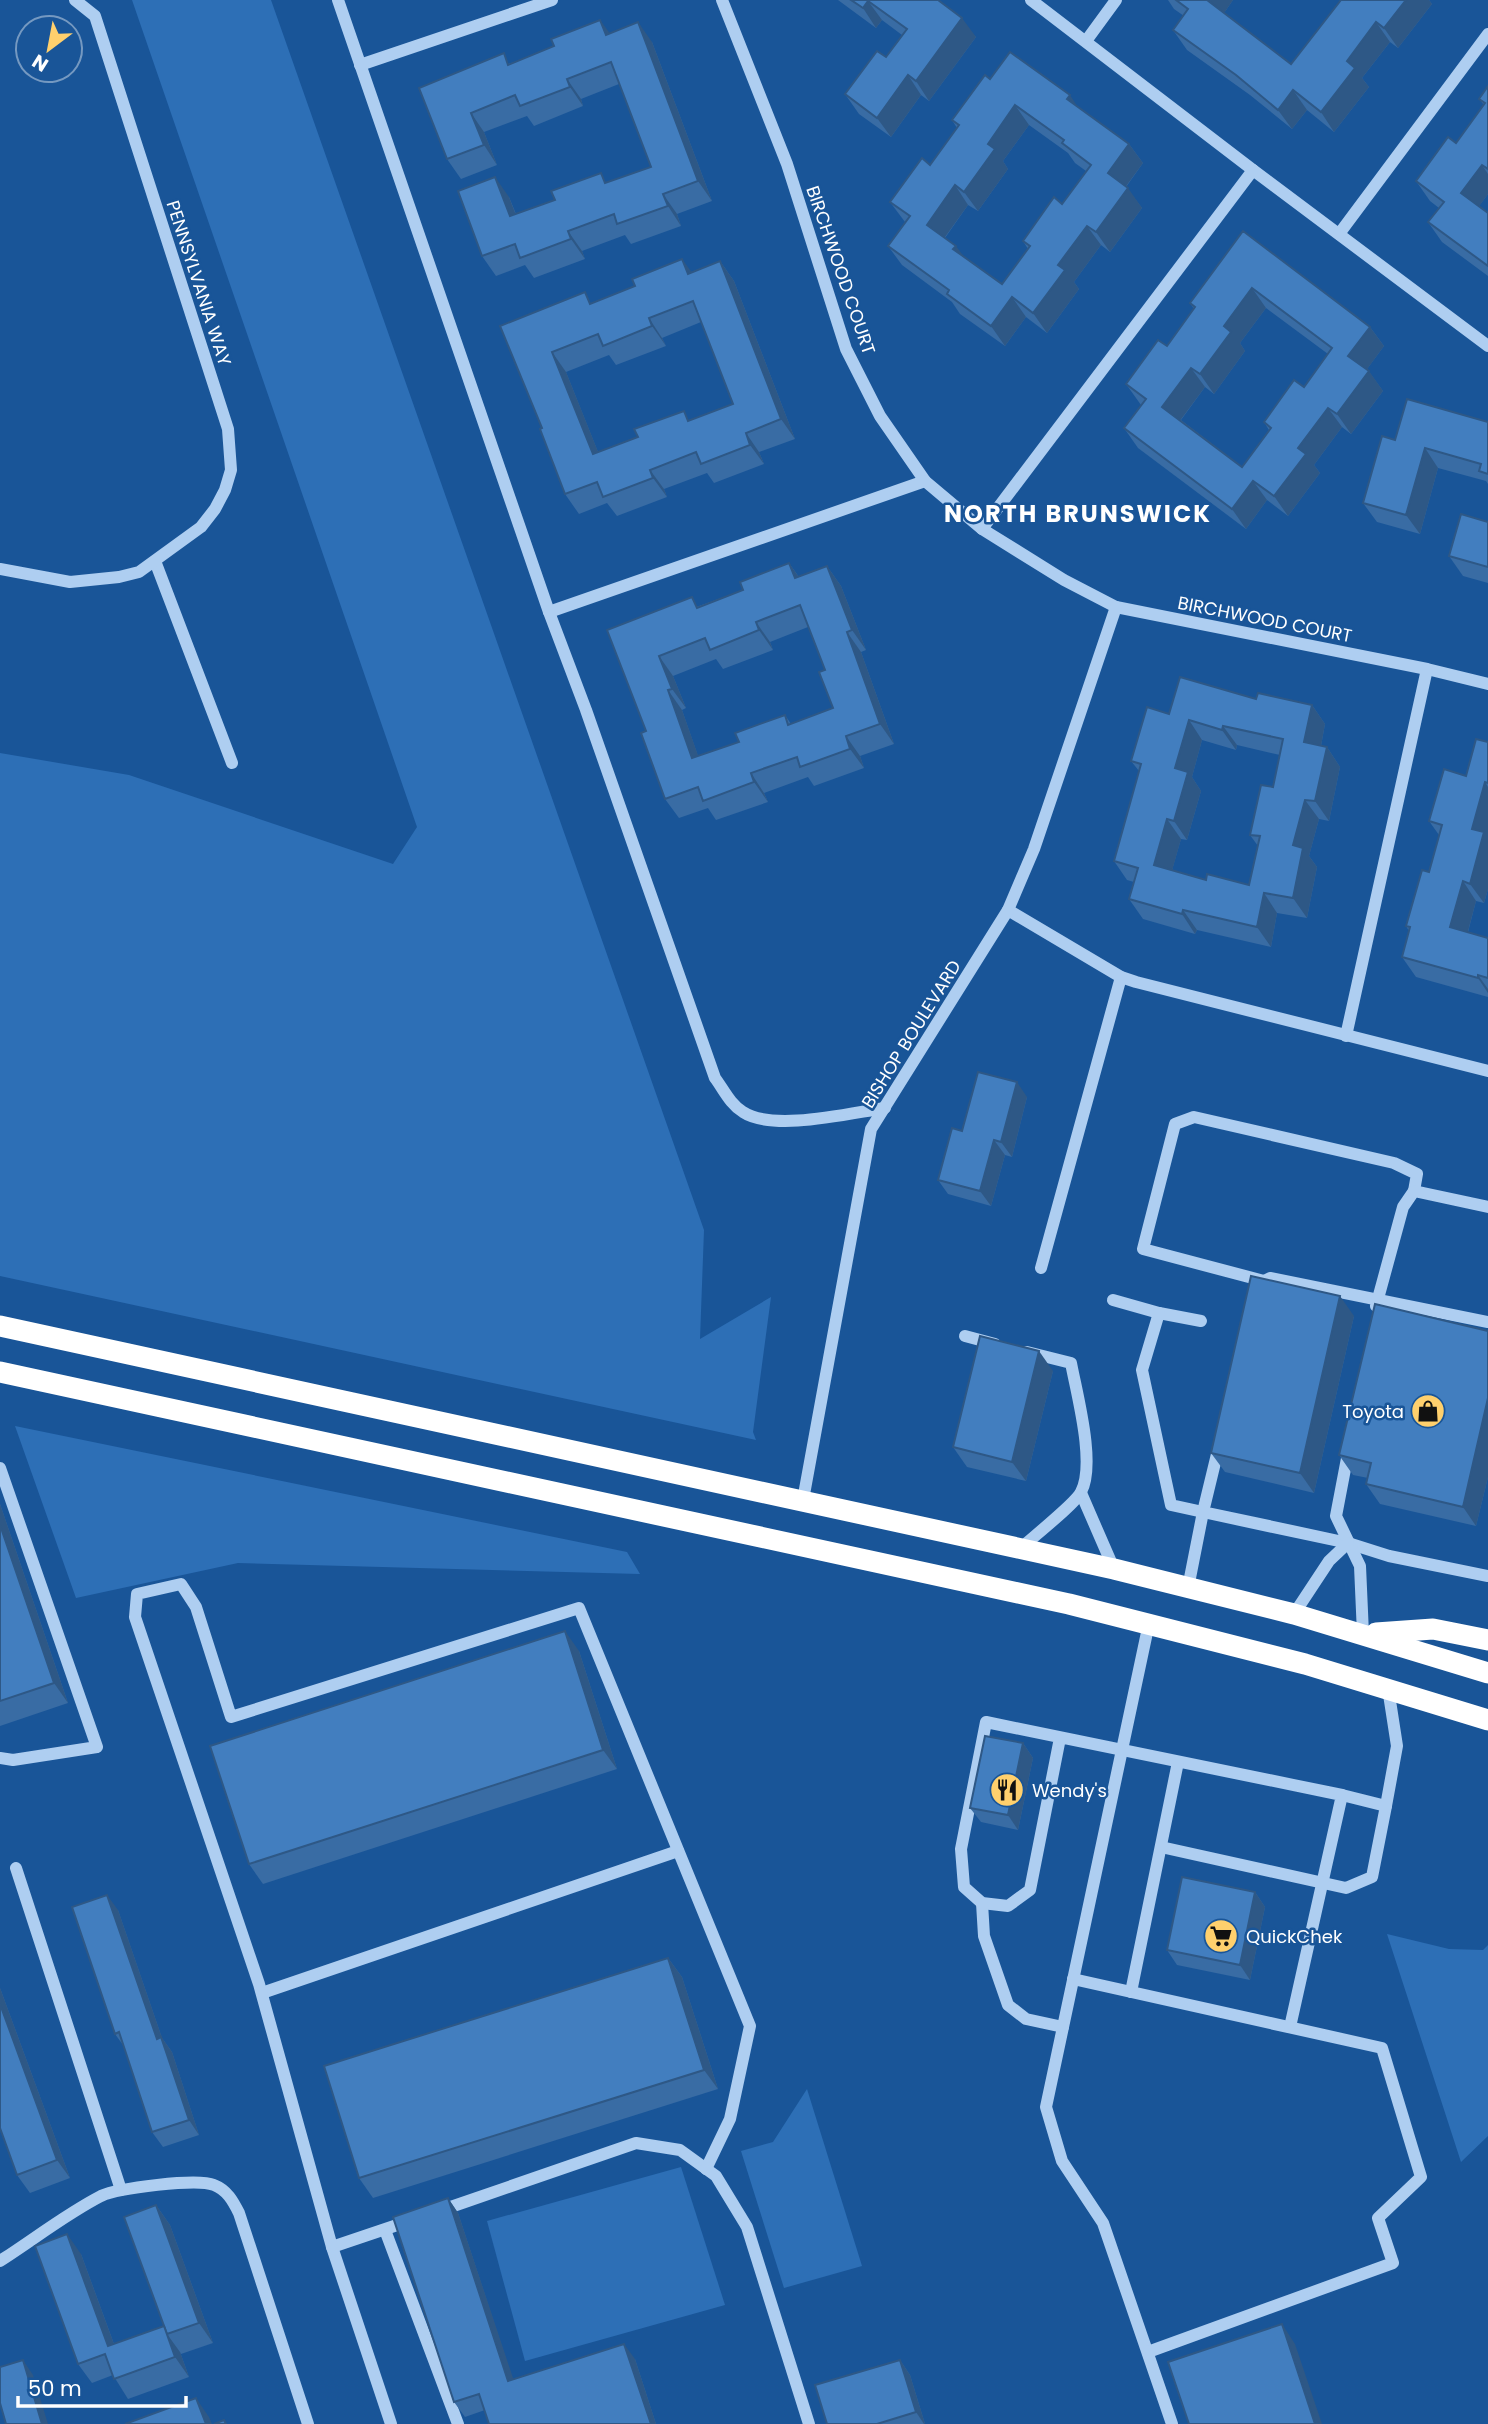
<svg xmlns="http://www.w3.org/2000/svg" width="1488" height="2424" font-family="Poppins,sans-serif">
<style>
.green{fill:#2d6fb6}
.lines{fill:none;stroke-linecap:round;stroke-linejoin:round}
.minor{stroke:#aecef1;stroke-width:12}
.highway{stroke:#fff;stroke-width:21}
.wall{fill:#396ca4;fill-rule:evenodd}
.shaded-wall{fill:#2e5886}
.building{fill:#427ebf;stroke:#2e5886;stroke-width:2;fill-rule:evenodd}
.labels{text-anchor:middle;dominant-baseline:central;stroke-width:5;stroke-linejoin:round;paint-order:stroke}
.street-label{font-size:18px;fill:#fff;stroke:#195598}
.poi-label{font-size:18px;fill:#fff;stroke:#195598;text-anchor:start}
.district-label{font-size:24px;font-weight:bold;letter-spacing:2px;fill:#fff;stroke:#195598}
</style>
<rect width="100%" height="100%" fill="#195598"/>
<g class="green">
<polygon points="132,0 271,0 704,1230 700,1339 771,1297 753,1432 756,1440 0,1276 0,753 129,775 393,864 417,827"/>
<polygon points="15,1426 627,1552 640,1574 238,1563 76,1598"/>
<polygon points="1387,1934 1449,1949 1483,1950 1488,1945 1488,2136 1461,2162"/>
<polygon points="807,2089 862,2266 784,2288 741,2151 773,2142"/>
<polygon points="681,2167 725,2305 525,2361 487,2221"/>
</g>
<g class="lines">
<g class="minor">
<path d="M338 0 549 612 586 710 715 1078C724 1090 730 1104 743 1112 773 1132 850 1113 885 1108"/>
<polyline points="722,0 787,164 846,349 880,416 925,481 982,529 1064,580 1116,607 1427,669 1488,684"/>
<polyline points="1031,0 1253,170 1488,346"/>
<polyline points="1086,41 1116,0"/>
<polyline points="360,65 552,0"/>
<polyline points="1339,234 1488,34"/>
<polyline points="982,529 1253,170"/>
<polyline points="155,561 232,763"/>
<polyline points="0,569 70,582 119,577 139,572 201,527 215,509 225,490 231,470 228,429 95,16 75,0"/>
<polyline points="549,612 925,481"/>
<polyline points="1008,910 1121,977 1136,982 1488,1071"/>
<polyline points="1346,1036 1427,669"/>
<polyline points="1041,1268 1121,977"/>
<polyline points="1264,1281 1143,1249 1175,1124 1194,1117 1394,1163 1417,1174 1414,1191"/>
<polyline points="1258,1289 1264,1281 1270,1278 1488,1322"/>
<polyline points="1113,1300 1159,1313 1201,1321"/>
<polyline points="1376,1306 1403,1207 1414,1191 1488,1207"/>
<polyline points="1159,1313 1142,1370 1171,1505 1203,1512 1188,1588"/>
<polyline points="965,1336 995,1344"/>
<polyline points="1219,1446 1203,1512 1348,1543 1389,1556 1488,1576"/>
<polyline points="1349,1448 1336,1516 1360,1566 1363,1634"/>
<polyline points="0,1468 97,1747 13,1760 0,1758"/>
<polyline points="1081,1493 1114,1569"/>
<polyline points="803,1500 871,1129 1008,910 1034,849 1116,607"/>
<path d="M1021 1548C1033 1537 1076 1503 1081 1492 1096 1464 1077 1395 1071 1363L1027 1352"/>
<polyline points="1294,1614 1329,1561 1348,1543"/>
<polyline points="1149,1623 1046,2107 1062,2161 1103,2223 1172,2424"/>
<polyline points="1060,1738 1030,1890 1008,1906 982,1903 964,1887 961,1849 986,1722 1342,1795 1290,2027"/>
<polyline points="1386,1806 1397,1746 1388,1688"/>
<polyline points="1161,1847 1346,1888 1372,1877 1386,1806 1342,1795"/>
<polyline points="16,1868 121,2190"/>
<polyline points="982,1903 984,1936 1008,2005 1026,2019 1063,2027"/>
<polyline points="1073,1979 1382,2048 1421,2177 1378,2218 1393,2263 1148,2352"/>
<polyline points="1131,1992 1178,1762"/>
<polyline points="262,1993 678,1851"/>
<polyline points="439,2211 636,2143 680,2150 716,2176 747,2227 809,2424"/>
<polyline points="385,2230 458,2424"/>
<polyline points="332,2247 412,2220"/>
<path d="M0 2261C33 2240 66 2214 101 2196 118 2188 197 2178 214 2185 227 2190 233 2201 239 2213L308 2424"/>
<polyline points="391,2424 332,2247 259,1984 135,1617 137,1594 181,1584 196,1607 231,1717 579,1608 750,2026 730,2119 706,2169"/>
</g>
<g class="highway">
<polyline points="0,1326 1114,1569 1294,1614 1488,1673"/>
<polyline points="0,1372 1069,1604 1305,1664 1488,1720"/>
<polyline points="1376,1633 1433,1629 1488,1640"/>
</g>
</g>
<g class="wall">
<polygon points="838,0 938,0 976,37 929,101 921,95 891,137 859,114 845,94 886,57 902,35 882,20 876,28"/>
<polygon points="1168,0 1233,0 1224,13 1291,64 1352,0 1429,0 1432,4 1398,48 1390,42 1362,78 1369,87 1334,132 1307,110 1292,129 1250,95 1187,50 1173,30 1184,16 1174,9"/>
<polygon points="610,33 652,42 712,201 677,214 681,226 631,244 625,235 582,251 585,259 534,278 525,265 496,276 482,256 509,197 516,214 651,167 619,84 581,99 583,106 534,126 527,116 484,132 497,165 461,179 447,159 419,88 511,63"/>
<path d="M990 79 1077 106 1129 144 1143 163 1126 187 1142 208 1110 252 1101 245 1074 282 1079 289 1047 333 1026 317 1005 346 960 314 952 302 902 265 888 246 905 222 890 202 930 165 957 128 952 120ZM1029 125 1068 153 1075 163 1086 171 1062 204 1023 241 1028 249 1002 284 964 257 945 238 968 205 978 211 1008 169 1003 161Z"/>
<polygon points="1488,86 1488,194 1479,206 1488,213 1488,276 1442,242 1428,222 1439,208 1430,201 1416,181 1456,143 1484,105 1479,99"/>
<path d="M1243 231 1370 327 1384 346 1367 369 1383 391 1351 434 1342 427 1314 465 1320 473 1288 516 1267 500 1246 529 1138 448 1124 428 1141 405 1126 384 1167 346 1194 309 1190 303ZM1266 308 1328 354 1304 387 1264 422 1269 430 1242 467 1181 420 1205 387 1214 394 1245 351 1240 343Z"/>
<path d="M720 261 734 281 795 439 759 452 764 464 714 483 707 473 664 489 667 497 617 516 607 503 579 514 565 494 542 428 500 326 593 303 691 272ZM701 322 733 404 690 420 598 452 566 372 609 355 616 365 666 346 662 338Z"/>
<polygon points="1488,422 1488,484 1486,481 1438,468 1420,534 1377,522 1363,503 1395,440"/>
<polygon points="1488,522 1488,583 1463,576 1449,556"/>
<path d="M789 563 799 577 827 566 841 586 866 650 861 652 894 744 860 756 864 768 814 786 808 777 764 793 768 802 716 820 708 808 679 818 665 799 646 731 607 630 699 606 743 590ZM808 627 825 670 833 708 791 724 785 715 739 742 698 756 682 710 686 708 673 676 716 659 723 669 773 650 770 642Z"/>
<path d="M1256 699 1312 705 1325 724 1321 746 1327 747 1340 767 1329 821 1319 819 1309 856 1317 867 1307 918 1277 913 1271 947 1197 930 1195 934 1143 919 1129 899 1134 882 1127 880 1114 861 1139 771 1131 761 1169 714ZM1202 740 1236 750 1237 745 1280 755 1273 787 1250 835 1258 846 1249 885 1206 880 1172 870 1181 839 1187 840 1201 791 1192 777Z"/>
<polygon points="1488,742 1488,889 1484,903 1476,901 1468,932 1488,938 1488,997 1416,977 1402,957 1409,931 1406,926 1429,872 1439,835 1429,821 1466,776"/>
<polygon points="1027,1097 1012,1157 1005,1155 991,1206 948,1194 938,1180 962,1131"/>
<polygon points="1354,1316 1314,1493 1225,1472 1211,1453"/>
<polygon points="1488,1331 1488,1477 1476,1526 1380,1504 1366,1484 1368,1478 1353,1475 1339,1455"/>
<polygon points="1053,1371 1026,1481 967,1467 953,1447"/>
<polygon points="0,1504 68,1703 0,1726"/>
<polygon points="579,1651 617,1769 263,1884 249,1864"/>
<polygon points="1023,1743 1033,1758 1018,1830 981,1822 970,1808"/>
<polygon points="1255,1892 1265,1907 1250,1980 1177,1965 1167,1950"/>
<polygon points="118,1910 162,2038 172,2052 199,2135 163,2147 152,2132 123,2045 115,2034"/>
<polygon points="668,1958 682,1977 718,2089 373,2198 359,2178"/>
<polygon points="0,1988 70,2178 30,2193 17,2175 0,2128"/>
<polygon points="448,2198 458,2213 513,2380 635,2359 656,2424 489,2424 485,2410 465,2417 454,2402"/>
<polygon points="156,2205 170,2225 213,2343 181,2354 180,2352 189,2377 128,2399 113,2375 92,2383 78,2364 81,2254 114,2344 165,2328"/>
<polygon points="900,2360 910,2375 925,2424 827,2424"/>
</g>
<g class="shaded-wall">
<polygon points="1206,0 1233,0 1220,19"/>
<polygon points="1406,0 1429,0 1432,4 1398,48 1384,28"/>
<polygon points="868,1 882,20 876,28 863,8"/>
<polygon points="962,18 976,37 929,101 916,81"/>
<polygon points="600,20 614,39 606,35"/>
<polygon points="638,22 652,42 712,201 698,181"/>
<polygon points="1376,22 1390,42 1362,78 1369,87 1334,132 1321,112 1347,61"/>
<polygon points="908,75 921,95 891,137 877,118"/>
<polygon points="567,79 581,99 583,106 570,87"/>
<polygon points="1293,90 1307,110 1292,129 1278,110"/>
<polygon points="1070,95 1083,115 1067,99"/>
<polygon points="1015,105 1029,125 1003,161 1008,169 978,211 964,192 988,144"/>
<polygon points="471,113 484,132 497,165 484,145"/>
<polygon points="1129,144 1143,163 1121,193 1108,173"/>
<polygon points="1482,165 1488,174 1488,194 1475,212 1461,193"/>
<polygon points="495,177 509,197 524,236 510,216"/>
<polygon points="955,185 968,205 940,244 927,225"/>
<polygon points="1128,188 1142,208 1110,252 1096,232"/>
<polygon points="663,194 677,214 681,226 668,206"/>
<polygon points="1087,226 1101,245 1074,282 1079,289 1047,333 1033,313 1058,265"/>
<polygon points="568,231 582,251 585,259 571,239"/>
<polygon points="956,246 970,265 953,249"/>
<polygon points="682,259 696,278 688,274"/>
<polygon points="720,261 734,281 795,439 781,419"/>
<polygon points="1252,288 1266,308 1240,343 1245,351 1214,394 1200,374 1224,326"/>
<polygon points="1012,297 1026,317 1005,346 991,326"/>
<polygon points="649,318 662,338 666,346 652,326"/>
<polygon points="1370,327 1384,346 1362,376 1348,356"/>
<polygon points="552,352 566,372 607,474 593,454"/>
<polygon points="1191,368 1205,387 1176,426 1162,407"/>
<polygon points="1369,371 1383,391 1351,434 1337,414"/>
<polygon points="1328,408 1342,427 1314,465 1320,473 1288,516 1274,496 1298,448"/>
<polygon points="746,433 759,452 764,464 750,445"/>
<polygon points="1425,448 1438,468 1420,534 1406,515"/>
<polygon points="650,470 664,489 667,497 653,478"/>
<polygon points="1253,481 1267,500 1246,529 1232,509"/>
<polygon points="789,563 803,583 795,578"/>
<polygon points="827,566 841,586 866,650 852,630"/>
<polygon points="756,622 770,642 773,650 759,630"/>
<polygon points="847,632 861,652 894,744 880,724"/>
<polygon points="659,656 673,676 686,708 672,689"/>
<polygon points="668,690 682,710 706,778 692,758"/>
<polygon points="1312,705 1325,724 1318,762 1304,742"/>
<polygon points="1189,720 1202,740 1192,777 1201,791 1187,840 1174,821 1175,768"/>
<polygon points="1223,726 1237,745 1236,750 1222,730"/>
<polygon points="846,736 860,756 864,768 850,749"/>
<polygon points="1327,747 1340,767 1329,821 1315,801"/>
<polygon points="751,773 764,793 768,802 754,782"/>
<polygon points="1485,782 1488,787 1488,889 1484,903 1470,884 1472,829"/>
<polygon points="1305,800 1319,819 1309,856 1317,867 1307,918 1293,898 1293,845"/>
<polygon points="1167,819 1181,839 1168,885 1154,865"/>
<polygon points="1463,881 1476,901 1464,946 1450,927"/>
<polygon points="1264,893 1277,913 1271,947 1257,927"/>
<polygon points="1183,910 1197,930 1195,934 1182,914"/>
<polygon points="1478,975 1488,989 1488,993 1478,978"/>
<polygon points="1017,1082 1027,1097 1012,1157 1001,1142"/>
<polygon points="994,1140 1005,1155 991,1206 980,1191"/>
<polygon points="1340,1296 1354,1316 1314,1493 1300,1473"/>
<polygon points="1039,1351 1053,1371 1026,1481 1012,1462"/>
<polygon points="1488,1398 1488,1477 1476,1526 1463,1507"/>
<polygon points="0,1504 68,1703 54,1683 0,1525"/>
<polygon points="565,1631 579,1651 617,1769 603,1750"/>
<polygon points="1023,1743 1033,1758 1018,1830 1008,1815"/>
<polygon points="1255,1892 1265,1907 1250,1980 1240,1965"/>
<polygon points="107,1895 118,1910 162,2038 172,2052 199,2135 189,2120 157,2039"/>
<polygon points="668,1958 682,1977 718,2089 704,2070"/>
<polygon points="0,1988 70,2178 57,2160 0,2004"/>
<polygon points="448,2198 458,2213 519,2396 508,2381"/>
<polygon points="156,2205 170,2225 213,2343 199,2323"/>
<polygon points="67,2234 81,2254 122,2366 108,2346"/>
<polygon points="1282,2324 1295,2344 1322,2424 1315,2424"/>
<polygon points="164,2326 167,2334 180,2352 189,2377 175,2357"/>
<polygon points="624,2344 635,2359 656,2424 651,2424"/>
<polygon points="23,2360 33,2375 48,2424 42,2424"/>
<polygon points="900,2360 910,2375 925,2424 924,2424 916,2412"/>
<polygon points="196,2398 209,2417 212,2424 206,2424"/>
</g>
<g class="building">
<polygon points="851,0 938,0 962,18 916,81 908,75 877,118 845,94 877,51 886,57 907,29 868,1 863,8"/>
<polygon points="1176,0 1207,0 1291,64 1341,0 1406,0 1384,28 1376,22 1347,61 1355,68 1321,112 1293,90 1278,110 1236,75 1173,30 1188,9"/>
<polygon points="600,20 606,35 638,22 698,181 663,194 668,206 617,224 614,214 568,231 571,239 520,258 515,244 482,256 458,191 495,177 510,216 555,200 551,191 601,173 605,183 651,167 611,62 567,79 570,87 520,106 515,95 471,113 484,145 447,159 419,88 504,53 508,65 554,46 551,39"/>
<path d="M1010 52 1070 95 1067 99 1129 144 1108 173 1128 188 1096 232 1087 226 1058 265 1065 270 1033 313 1012 297 991 326 947 294 949 290 888 246 910 216 890 202 922 158 930 165 959 125 952 120 985 75 990 79ZM1015 105 1064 140 1062 143 1091 165 1062 204 1054 197 1023 241 1030 246 1002 284 953 249 956 246 927 225 955 185 964 192 995 149 988 144Z"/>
<polygon points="1488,86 1488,169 1482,165 1461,193 1488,213 1488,266 1428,222 1444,202 1416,181 1448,137 1456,143 1485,103 1479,99"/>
<path d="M1243 231 1370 327 1348 356 1369 371 1337 414 1328 408 1298 448 1306 454 1274 496 1253 481 1232 509 1124 428 1146 399 1126 384 1158 340 1167 346 1195 307 1190 303ZM1252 288 1332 348 1304 387 1294 380 1264 422 1271 428 1242 467 1162 407 1191 368 1200 374 1231 332 1224 326Z"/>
<path d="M682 259 688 274 720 261 781 419 746 433 750 445 701 464 696 452 650 470 653 478 603 497 597 482 565 494 540 429 542 428 500 326 585 292 590 304 635 286 632 279ZM693 301 733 404 688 421 684 411 634 429 638 437 593 454 552 352 598 334 603 346 652 326 649 318Z"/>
<polygon points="1407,399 1488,422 1488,474 1479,471 1481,464 1425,448 1406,515 1363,503 1382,436 1395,440"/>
<polygon points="1461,514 1488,522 1488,567 1449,556"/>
<path d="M789 563 795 578 827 566 852 630 847 632 880 724 846 736 850 749 800 767 797 757 751 773 754 782 703 801 698 787 665 799 641 733 646 731 607 630 692 597 697 608 743 590 740 582ZM800 605 825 670 819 672 833 708 788 725 785 715 735 733 739 742 692 758 668 690 672 689 659 656 705 638 710 650 759 630 756 622Z"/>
<path d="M1180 677 1256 699 1258 693 1312 705 1304 742 1327 747 1315 801 1305 800 1293 845 1303 848 1293 898 1264 893 1257 927 1183 910 1182 914 1129 899 1138 868 1114 861 1141 764 1131 761 1147 707 1169 714ZM1189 720 1222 730 1223 726 1283 739 1273 787 1261 785 1250 835 1260 836 1249 885 1207 874 1206 880 1154 865 1167 819 1174 821 1188 772 1175 768Z"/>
<polygon points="1476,739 1488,742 1488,783 1485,782 1472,829 1484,832 1470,884 1463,881 1450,927 1488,938 1488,978 1478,975 1478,978 1402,957 1410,927 1406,926 1422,870 1429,872 1442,825 1429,821 1444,769 1466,776"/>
<polygon points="978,1072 1017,1082 1001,1142 994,1140 980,1191 938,1180 952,1128 962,1131"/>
<polygon points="1251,1276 1340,1296 1300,1473 1211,1453"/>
<polygon points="1375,1304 1488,1331 1488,1398 1463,1507 1366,1484 1371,1463 1339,1455"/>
<polygon points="980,1336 1039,1351 1012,1462 953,1447"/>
<polygon points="0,1525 54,1683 0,1701"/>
<polygon points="565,1631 603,1750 249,1864 210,1746"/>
<polygon points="985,1736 1023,1743 1008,1815 970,1808"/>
<polygon points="1182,1877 1255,1892 1240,1965 1167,1950"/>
<polygon points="107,1895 157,2039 161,2037 189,2120 152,2132 119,2032 115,2034 72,1907"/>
<polygon points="668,1958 704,2070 359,2178 324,2066"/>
<polygon points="0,2004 57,2160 17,2175 0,2128"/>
<polygon points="448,2198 508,2381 624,2344 651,2424 489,2424 479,2394 454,2402 393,2217"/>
<polygon points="156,2205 199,2323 167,2334 124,2217"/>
<polygon points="67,2234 108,2346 164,2326 175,2357 114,2379 105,2354 78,2364 35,2246"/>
<polygon points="1282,2324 1315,2424 1189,2424 1168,2362"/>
<polygon points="23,2360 42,2424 6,2424 0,2403 0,2367"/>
<polygon points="900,2360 916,2412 877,2424 827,2424 815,2385"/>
<polygon points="196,2398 206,2424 125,2424"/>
<polygon points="224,2420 226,2424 214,2424"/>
</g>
<defs>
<g id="shop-disc" transform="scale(1.75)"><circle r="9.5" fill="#ffd06d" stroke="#195598"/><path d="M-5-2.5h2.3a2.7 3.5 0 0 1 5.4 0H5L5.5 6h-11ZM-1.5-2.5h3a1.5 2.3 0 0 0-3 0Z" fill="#111"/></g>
<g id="restaurant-disc" transform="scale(1.75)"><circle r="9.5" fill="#ffd06d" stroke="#195598"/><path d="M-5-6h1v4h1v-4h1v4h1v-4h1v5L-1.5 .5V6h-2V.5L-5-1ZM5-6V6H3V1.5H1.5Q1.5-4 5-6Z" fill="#111"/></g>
<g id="supermarket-disc" transform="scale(1.75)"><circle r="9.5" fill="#ffd06d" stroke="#195598"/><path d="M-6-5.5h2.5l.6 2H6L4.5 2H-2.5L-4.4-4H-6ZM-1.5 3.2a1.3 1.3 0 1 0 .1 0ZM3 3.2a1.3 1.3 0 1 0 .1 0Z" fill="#111"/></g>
</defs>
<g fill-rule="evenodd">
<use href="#shop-disc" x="1428" y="1411"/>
<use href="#restaurant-disc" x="1007" y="1790"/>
<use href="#supermarket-disc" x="1221" y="1936"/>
</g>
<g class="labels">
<g class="street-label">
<text transform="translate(841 270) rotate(71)">BIRCHWOOD COURT</text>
<text transform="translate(199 283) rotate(72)">PENNSYLVANIA WAY</text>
<text transform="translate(1265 619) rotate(11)">BIRCHWOOD COURT</text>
<text transform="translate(911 1034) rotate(-58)">BISHOP BOULEVARD</text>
</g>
<g class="poi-label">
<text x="1404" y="1411" text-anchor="end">Toyota</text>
<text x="1032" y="1790">Wendy's</text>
<text x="1246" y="1936">QuickChek</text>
</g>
<g class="district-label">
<text x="1078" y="513">NORTH BRUNSWICK</text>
</g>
</g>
<g transform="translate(49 49) rotate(212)"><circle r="33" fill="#195598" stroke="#7599c1" stroke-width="2"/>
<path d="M0-5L12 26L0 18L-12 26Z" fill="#ffd06d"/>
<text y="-10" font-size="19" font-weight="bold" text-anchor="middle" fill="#ffffff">N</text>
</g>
<path d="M18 2396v10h168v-10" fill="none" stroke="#ffffff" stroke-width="3.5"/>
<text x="28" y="2396" font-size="21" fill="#ffffff" stroke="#195598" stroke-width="5" paint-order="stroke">50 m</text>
</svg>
